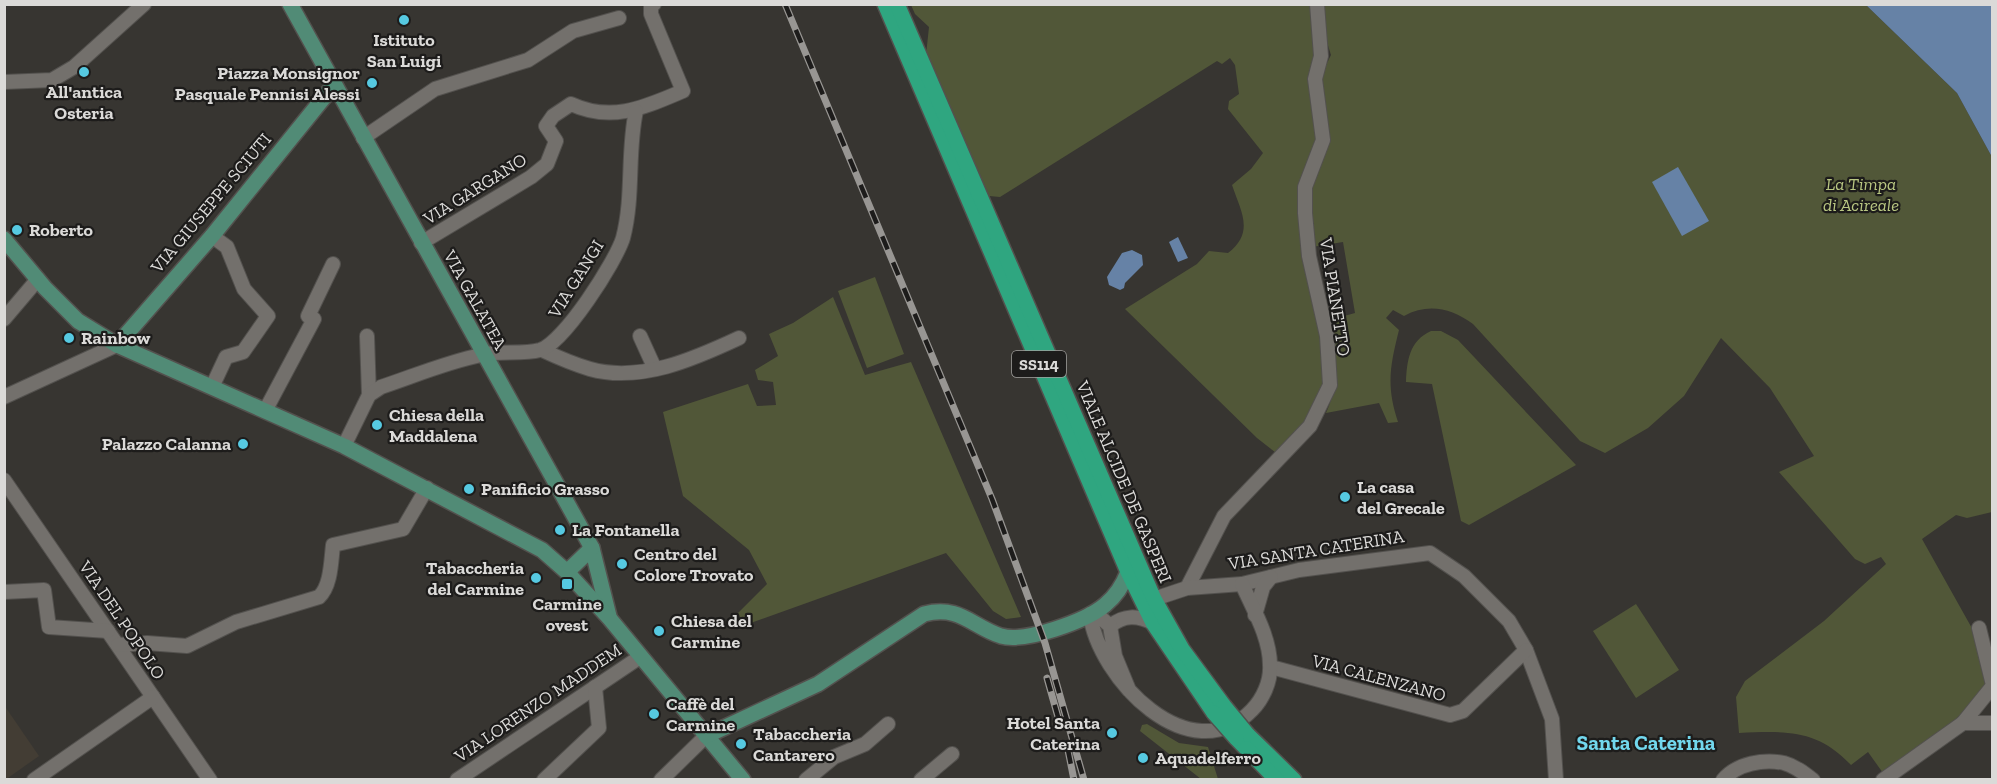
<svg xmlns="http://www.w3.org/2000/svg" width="1997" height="784" font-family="'Zilla Slab',serif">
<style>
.built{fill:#433d34}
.green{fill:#515738}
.water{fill:#6682a6}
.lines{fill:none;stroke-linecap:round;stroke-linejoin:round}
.street-casing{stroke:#53514e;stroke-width:16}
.secondary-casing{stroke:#53514e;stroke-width:18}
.primary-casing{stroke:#53514e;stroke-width:18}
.street{stroke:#73706c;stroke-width:14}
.secondary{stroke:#518b76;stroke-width:15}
.primary{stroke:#2fa680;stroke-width:15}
.rail-casing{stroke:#989693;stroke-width:7}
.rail{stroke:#1d1c1b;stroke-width:4.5;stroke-dasharray:14;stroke-linecap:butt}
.primary-bridge-casing{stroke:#53514e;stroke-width:18;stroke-linecap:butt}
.primary-bridge{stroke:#2fa680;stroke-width:15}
.poi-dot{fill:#56c9e1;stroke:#1d1c1b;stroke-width:2}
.labels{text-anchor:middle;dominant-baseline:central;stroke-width:4.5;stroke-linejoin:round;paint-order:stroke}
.shield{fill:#1d1c1b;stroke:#a2a19f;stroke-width:1.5}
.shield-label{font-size:16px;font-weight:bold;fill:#dbdad8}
.poi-label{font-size:18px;font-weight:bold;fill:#dbdad8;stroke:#1d1c1b;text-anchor:start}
.park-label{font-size:18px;font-style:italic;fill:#b9c782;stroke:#1d1c1b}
.street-label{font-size:18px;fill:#dbdad8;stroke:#1d1c1b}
.quarter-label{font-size:21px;font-weight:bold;fill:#72d8ee;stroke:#1d1c1b}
</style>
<rect width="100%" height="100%" fill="#373531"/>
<polygon class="built" points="4,705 39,756 5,780 4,779"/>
<g class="green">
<path d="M911 5H1312L1318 138 1301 187 1326 386 1318 407 1280 456 1257 438 1125 309 1197 264 1209 251 1228 253C1255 232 1241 212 1232 185L1251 169 1263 153 1228 109 1229 101 1239 94 1235 65 1230 58 1222 64 1217 61 1000 197 989 196 926 55 929 27 915 14Z"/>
<path d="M1322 5H1866L1957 93 1992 157V512L1967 518 1956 515 1922 539 1978 639 1988 683 1970 709 1883 773 1868 752 1851 765C1817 729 1786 731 1739 733L1736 697 1745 681 1824 621 1886 564 1881 557 1865 564 1855 559 1779 472 1814 456 1770 388 1721 338 1684 396 1648 428 1605 453 1580 441 1473 324C1451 308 1428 303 1404 316L1393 310 1386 318 1399 330C1390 366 1386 386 1398 422L1388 423 1379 403 1326 413C1340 382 1336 353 1330 320L1355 313 1343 242 1312 247 1311 185 1315 168 1320 77 1331 55 1321 23Z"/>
<polygon points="875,277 904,354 867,368 838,291"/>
<polygon points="833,297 865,375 911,362 1021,617 1006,619 993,611 946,553 745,625 738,613 767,584 749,550 683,496 663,412 748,384 757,406 776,405 773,382 758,380 755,370 778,356 769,334 793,323"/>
<path d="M1431 331H1441L1458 340 1576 465 1469 525 1461 521 1432 384 1406 382C1407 361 1409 341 1431 331Z"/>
<polygon points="1636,604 1679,670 1636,698 1593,631"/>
<polygon points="1147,724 1179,743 1208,747 1218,779 1201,779 1140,731 1142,725"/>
</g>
<g class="water">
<polygon points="1866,5 1992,5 1992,157 1957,93"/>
<polygon points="1678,167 1709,221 1682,236 1652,182"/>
<polygon points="1178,237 1188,258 1178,262 1169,242"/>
<polygon points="1132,250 1142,255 1143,265 1125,283 1124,288 1120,290 1109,285 1107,277 1122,253"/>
</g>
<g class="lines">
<g class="street-casing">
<g id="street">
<polyline points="4,82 52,80 74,67 144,4"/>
<polyline points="363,138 435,89 528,60 573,31 619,18"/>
<path d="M421 243 531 177 547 164 556 141 546 126 553 116 571 104C612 123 645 107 683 91L651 14V6L654 4"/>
<polyline points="4,319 38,279"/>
<polyline points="367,336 369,395"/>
<polyline points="640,336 655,369"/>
<path d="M542 350C557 357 573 364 590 369 640 383 694 359 739 338"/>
<polyline points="212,387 226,357 243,352 268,316 244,289 227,247 212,236"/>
<polyline points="4,397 117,345"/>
<polyline points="265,411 314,319 308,316 333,264"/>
<path d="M344 446 369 395 381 387C414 376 447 362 481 355 500 350 521 355 540 350 564 343 616 261 623 238 634 196 627 152 636 111"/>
<polyline points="4,480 210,780"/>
<polyline points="1187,588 1224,516 1310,426 1330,385 1327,336 1309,256 1305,213 1305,187 1323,140 1315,79 1321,56 1317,4"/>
<polyline points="4,592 44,590 49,627 108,631"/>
<polyline points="1154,599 1187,588 1242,584 1299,570 1430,553 1464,576 1509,621 1526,650 1552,719 1556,780"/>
<polyline points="1255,615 1263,587 1271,577"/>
<path d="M1110 626C1124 615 1137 615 1153 623"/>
<polyline points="1979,628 1992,681"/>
<path d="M118 645 147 643 187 646 236 622 319 597C331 586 331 562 333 545L403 529 427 488"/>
<polyline points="1271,667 1450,715 1463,711 1526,650"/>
<path d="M1129 690 1115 656 1110 626 1100 617 1090 614C1098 678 1190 774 1252 710 1263 699 1271 681 1270 665 1270 637 1253 609 1242 584"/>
<polyline points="1963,723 1992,687"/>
<polyline points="34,780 153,697"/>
<polyline points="457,780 640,657"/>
<polyline points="544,780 599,728 595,687"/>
<polyline points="661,780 706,736"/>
<polyline points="806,780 834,757 865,744 888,724"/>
<polyline points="921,780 952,754"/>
<path d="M1723 780C1737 763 1764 759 1784 763 1795 766 1804 773 1813 780"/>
<polyline points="1883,780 1963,723 1992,723"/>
</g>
</g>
<g class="secondary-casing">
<g id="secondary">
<polyline points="290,4 592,548 609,616"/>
<polyline points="4,239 45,288 78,321 117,345 344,446 542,550 567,572 610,619 743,780"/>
<polyline points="117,345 212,236 334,85"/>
<polyline points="567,572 592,548"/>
<path d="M706 736 818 684 924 614C960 605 971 626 1001 636 1025 643 1086 621 1105 605 1116 596 1123 585 1128 572"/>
</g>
</g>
<g class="primary-casing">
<g id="primary">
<polyline points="885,4 1128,572 1153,623 1214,713"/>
<polyline points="897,4 1154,599 1182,649 1224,706"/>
<polyline points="1247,734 1294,780"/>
<polyline points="1236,738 1277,780"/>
</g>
</g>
<use href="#street" class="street"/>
<use href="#secondary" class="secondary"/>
<use href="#primary" class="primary"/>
<g class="rail-casing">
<g id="rail">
<polyline points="785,4 992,499 1045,643 1084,780"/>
<polyline points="1047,678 1060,724"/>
<polyline points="1068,750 1074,780"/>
</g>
</g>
<use href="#rail" class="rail"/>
<g class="primary-bridge-casing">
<g id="primary-bridge">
<polyline points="1224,706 1247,734"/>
<polyline points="1214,713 1236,738"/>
</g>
</g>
<use href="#primary-bridge" class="primary-bridge"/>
</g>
<g class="poi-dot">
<circle cx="404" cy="20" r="6"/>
<circle cx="84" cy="72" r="6"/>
<circle cx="372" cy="83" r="6"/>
<circle cx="17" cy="230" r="6"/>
<circle cx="69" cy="338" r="6"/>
<circle cx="377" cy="425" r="6"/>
<circle cx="243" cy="444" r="6"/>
<circle cx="469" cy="489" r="6"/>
<circle cx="1345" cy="497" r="6"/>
<circle cx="560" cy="530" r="6"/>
<circle cx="622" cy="564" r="6"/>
<circle cx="536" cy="578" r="6"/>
<rect x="561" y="578" width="12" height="12" rx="3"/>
<circle cx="659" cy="631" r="6"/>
<circle cx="654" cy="714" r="6"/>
<circle cx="1112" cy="733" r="6"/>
<circle cx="741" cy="744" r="6"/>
<circle cx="1143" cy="758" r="6"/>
</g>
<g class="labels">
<rect class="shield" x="1012" y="351" width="54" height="26" rx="4.5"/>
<g class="shield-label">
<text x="1039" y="364">SS114</text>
</g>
<g class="poi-label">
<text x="404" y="40" text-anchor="middle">Istituto<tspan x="404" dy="21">San Luigi</tspan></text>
<text x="360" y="73" text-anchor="end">Piazza Monsignor<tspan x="360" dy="21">Pasquale Pennisi Alessi</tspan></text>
<text x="84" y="92" text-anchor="middle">All'antica<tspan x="84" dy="21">Osteria</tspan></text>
<text x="29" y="230">Roberto</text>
<text x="81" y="338">Rainbow</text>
<text x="389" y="415">Chiesa della<tspan x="389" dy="21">Maddalena</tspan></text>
<text x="231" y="444" text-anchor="end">Palazzo Calanna</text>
<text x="1357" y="487">La casa<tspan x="1357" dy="21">del Grecale</tspan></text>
<text x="481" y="489">Panificio Grasso</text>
<text x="572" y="530">La Fontanella</text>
<text x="634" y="554">Centro del<tspan x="634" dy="21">Colore Trovato</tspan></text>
<text x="524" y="568" text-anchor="end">Tabaccheria<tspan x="524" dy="21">del Carmine</tspan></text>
<text x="567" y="604" text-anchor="middle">Carmine<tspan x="567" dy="21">ovest</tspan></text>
<text x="671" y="621">Chiesa del<tspan x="671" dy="21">Carmine</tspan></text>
<text x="666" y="704">Caffè del<tspan x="666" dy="21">Carmine</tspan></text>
<text x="1100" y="723" text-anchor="end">Hotel Santa<tspan x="1100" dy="21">Caterina</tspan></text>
<text x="753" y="734">Tabaccheria<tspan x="753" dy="21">Cantarero</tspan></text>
<text x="1155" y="758">Aquadelferro</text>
</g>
<g class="park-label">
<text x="1861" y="184">La Timpa<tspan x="1861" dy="21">di Acireale</tspan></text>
</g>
<g class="street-label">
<text transform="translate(475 189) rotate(-32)">VIA GARGANO</text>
<text transform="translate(211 203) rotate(-50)">VIA GIUSEPPE SCIUTI</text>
<text transform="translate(576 279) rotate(-58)">VIA GANGI</text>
<text transform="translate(1335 297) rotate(81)">VIA PIANETTO</text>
<text transform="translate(475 300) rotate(61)">VIA GALATEA</text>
<text transform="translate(1124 482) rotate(67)">VIALE ALCIDE DE GASPERI</text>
<text transform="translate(1316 550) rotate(-9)">VIA SANTA CATERINA</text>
<text transform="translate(122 620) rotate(56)">VIA DEL POPOLO</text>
<text transform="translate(1379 678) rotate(15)">VIA CALENZANO</text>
<text transform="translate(538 703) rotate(-34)">VIA LORENZO MADDEM</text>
</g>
<g class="quarter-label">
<text x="1646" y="742">Santa Caterina</text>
</g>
</g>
<rect width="1997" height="784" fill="none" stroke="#dbdad8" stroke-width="12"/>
</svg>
